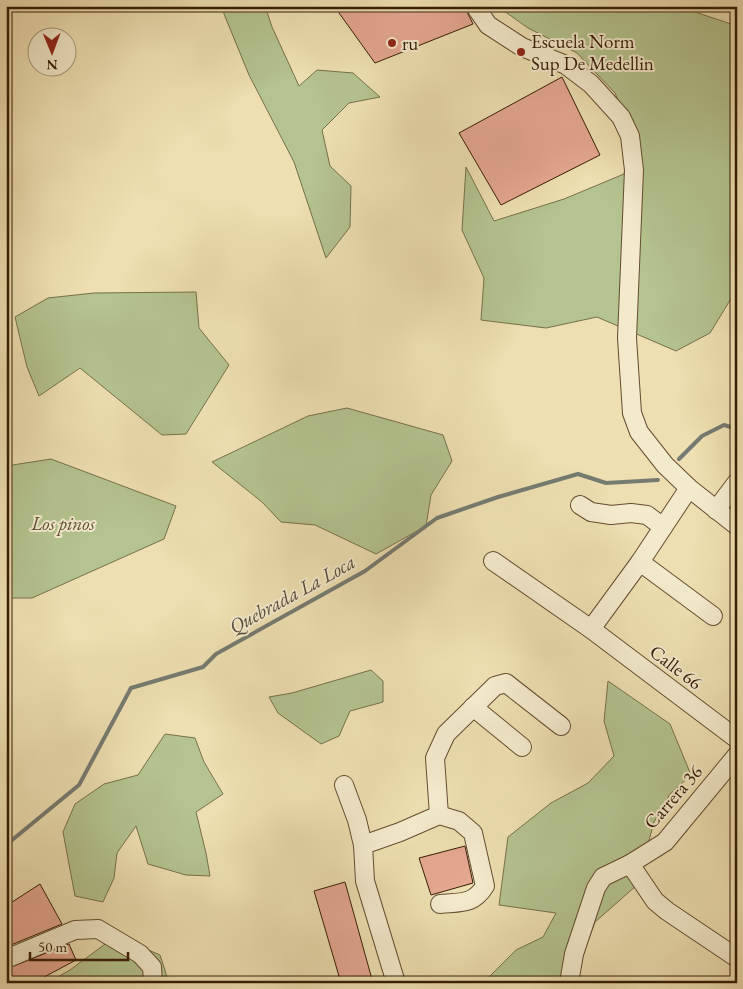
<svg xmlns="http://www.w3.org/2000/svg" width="743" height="989" font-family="'EB Garamond',serif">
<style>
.green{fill:#b4c38f;stroke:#76704a}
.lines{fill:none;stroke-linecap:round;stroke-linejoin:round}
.stream{stroke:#757b70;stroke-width:4}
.building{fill:#e4a790;stroke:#371c06}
.minor-casing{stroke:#644d31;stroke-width:20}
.minor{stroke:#f3eacc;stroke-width:18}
.poi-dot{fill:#8f2418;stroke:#f3eacc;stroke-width:2}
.labels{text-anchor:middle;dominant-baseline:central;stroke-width:4;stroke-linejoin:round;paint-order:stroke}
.poi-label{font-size:19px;fill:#371c06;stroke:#f3eacc;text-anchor:start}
.park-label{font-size:19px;font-style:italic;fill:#5c4e2f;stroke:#f3eacc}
.street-label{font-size:19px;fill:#371c06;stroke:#f3eacc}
.water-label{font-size:20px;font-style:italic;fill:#564b3b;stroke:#f3eacc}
</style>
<rect width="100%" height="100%" fill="#eddfb1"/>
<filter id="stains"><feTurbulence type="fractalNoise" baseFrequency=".004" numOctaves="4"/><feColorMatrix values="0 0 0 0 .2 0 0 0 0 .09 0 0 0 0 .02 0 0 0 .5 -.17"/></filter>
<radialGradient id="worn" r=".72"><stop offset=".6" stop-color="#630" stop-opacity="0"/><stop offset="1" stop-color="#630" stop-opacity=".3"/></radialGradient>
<g class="green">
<polygon points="223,6 265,6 272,27 299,86 317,70 353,73 380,97 349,103 322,130 330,166 351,186 350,227 326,258 294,162 249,75 224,14"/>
<polygon points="497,6 677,6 737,26 737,300 732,297 710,333 676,351 597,317 546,328 481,320 484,278 462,230 466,167 494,221 564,199 624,174 631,132 615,93 577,53 528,28"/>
<polygon points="196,292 199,328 229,365 186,434 162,435 80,368 39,396 27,367 15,317 48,298 94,293"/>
<polygon points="347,408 443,435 452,461 431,495 426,526 376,554 315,525 281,522 262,502 212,462 308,416"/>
<polygon points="51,459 176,506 164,539 32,598 6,598 6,466"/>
<polygon points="371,670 383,681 383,702 350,711 339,736 321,744 278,713 269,697 292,693"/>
<polygon points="608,681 670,724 691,775 670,794 654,822 637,885 595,922 582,957 566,983 486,983 489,977 516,950 543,937 556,913 499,905 508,837 551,803 588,783 614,756 604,721"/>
<polygon points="165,734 195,738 204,762 223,794 196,812 206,853 210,876 186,875 148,864 136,826 117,853 114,878 103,902 75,896 63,832 75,804 104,784 138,775"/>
<polygon points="116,936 160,955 169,983 47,983 70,970"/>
</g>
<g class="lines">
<g class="stream">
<polyline points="679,459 702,436 724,425 737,429"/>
<polyline points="6,845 79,785 131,688 203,667 216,654 365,571 437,518 498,497 578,474 606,483 658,480"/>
</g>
</g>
<g class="building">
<polygon points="334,6 464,6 473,24 375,63"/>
<polygon points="562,77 600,155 501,205 459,133"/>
<polygon points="465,846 473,883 431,895 419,858"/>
<polygon points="345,882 373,983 341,983 314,891"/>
<polygon points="40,884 62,924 6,947 6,906"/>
<polygon points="69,944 76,960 33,983 6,983 6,969"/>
</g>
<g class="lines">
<g class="minor-casing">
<g id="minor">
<polyline points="475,6 488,25 522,47 566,65 591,84 621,117 630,136 634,170 627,338 632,413 639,432 665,465 689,488 737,526"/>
<polyline points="580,505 591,512 611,515 631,513 647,515 663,527"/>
<polyline points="716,510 737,482"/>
<polyline points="493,561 591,629 737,739"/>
<polyline points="640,562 713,616"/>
<polyline points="591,629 640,562 689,488"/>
<polyline points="473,707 522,747"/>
<polyline points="344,785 357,820 363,845 365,881 396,983"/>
<path d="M439 815 459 821 473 833 485 886C473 905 461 902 440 904"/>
<polyline points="363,845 400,832 439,815 435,758 446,734 495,686 506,683 561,726"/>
<polyline points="630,864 655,901 667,911 737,958"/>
<polyline points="6,959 75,930 98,929 140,954 152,967 153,983"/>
<polyline points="569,983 574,954 596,888 603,877 630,864 665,842 737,755"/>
</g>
</g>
<use href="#minor" class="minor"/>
</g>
<g class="poi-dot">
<circle cx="392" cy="43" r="5"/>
<circle cx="521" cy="52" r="5"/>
</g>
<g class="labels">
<g class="poi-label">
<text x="531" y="41">Escuela Norm<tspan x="531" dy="22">Sup De Medellin</tspan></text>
<text x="402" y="43">ru</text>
</g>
<g class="park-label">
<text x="63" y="523">Los pinos</text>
</g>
<g class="street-label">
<text transform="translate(676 667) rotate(37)">Calle 66</text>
<text transform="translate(673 797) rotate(-49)">Carrera 36</text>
</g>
<g class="water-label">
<text transform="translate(292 594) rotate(-29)">Quebrada La Loca</text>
</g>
</g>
<rect width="743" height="989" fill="none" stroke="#eddfb1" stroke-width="25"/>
<rect x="8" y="8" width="728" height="974" fill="none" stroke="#371c06" stroke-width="2.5"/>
<rect x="12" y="12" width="718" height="964" fill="none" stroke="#371c06"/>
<g transform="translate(52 52) rotate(179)"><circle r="24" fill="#f3eacc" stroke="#a8987d"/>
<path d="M0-4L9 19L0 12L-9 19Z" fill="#8f2418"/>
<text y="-8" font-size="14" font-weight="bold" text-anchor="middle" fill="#371c06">N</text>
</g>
<path d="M30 952v8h98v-8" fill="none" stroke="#371c06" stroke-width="2.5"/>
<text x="38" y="952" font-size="15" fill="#371c06" stroke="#f3eacc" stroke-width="4" paint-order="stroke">50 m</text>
<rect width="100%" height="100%" filter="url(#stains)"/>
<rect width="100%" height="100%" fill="url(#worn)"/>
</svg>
